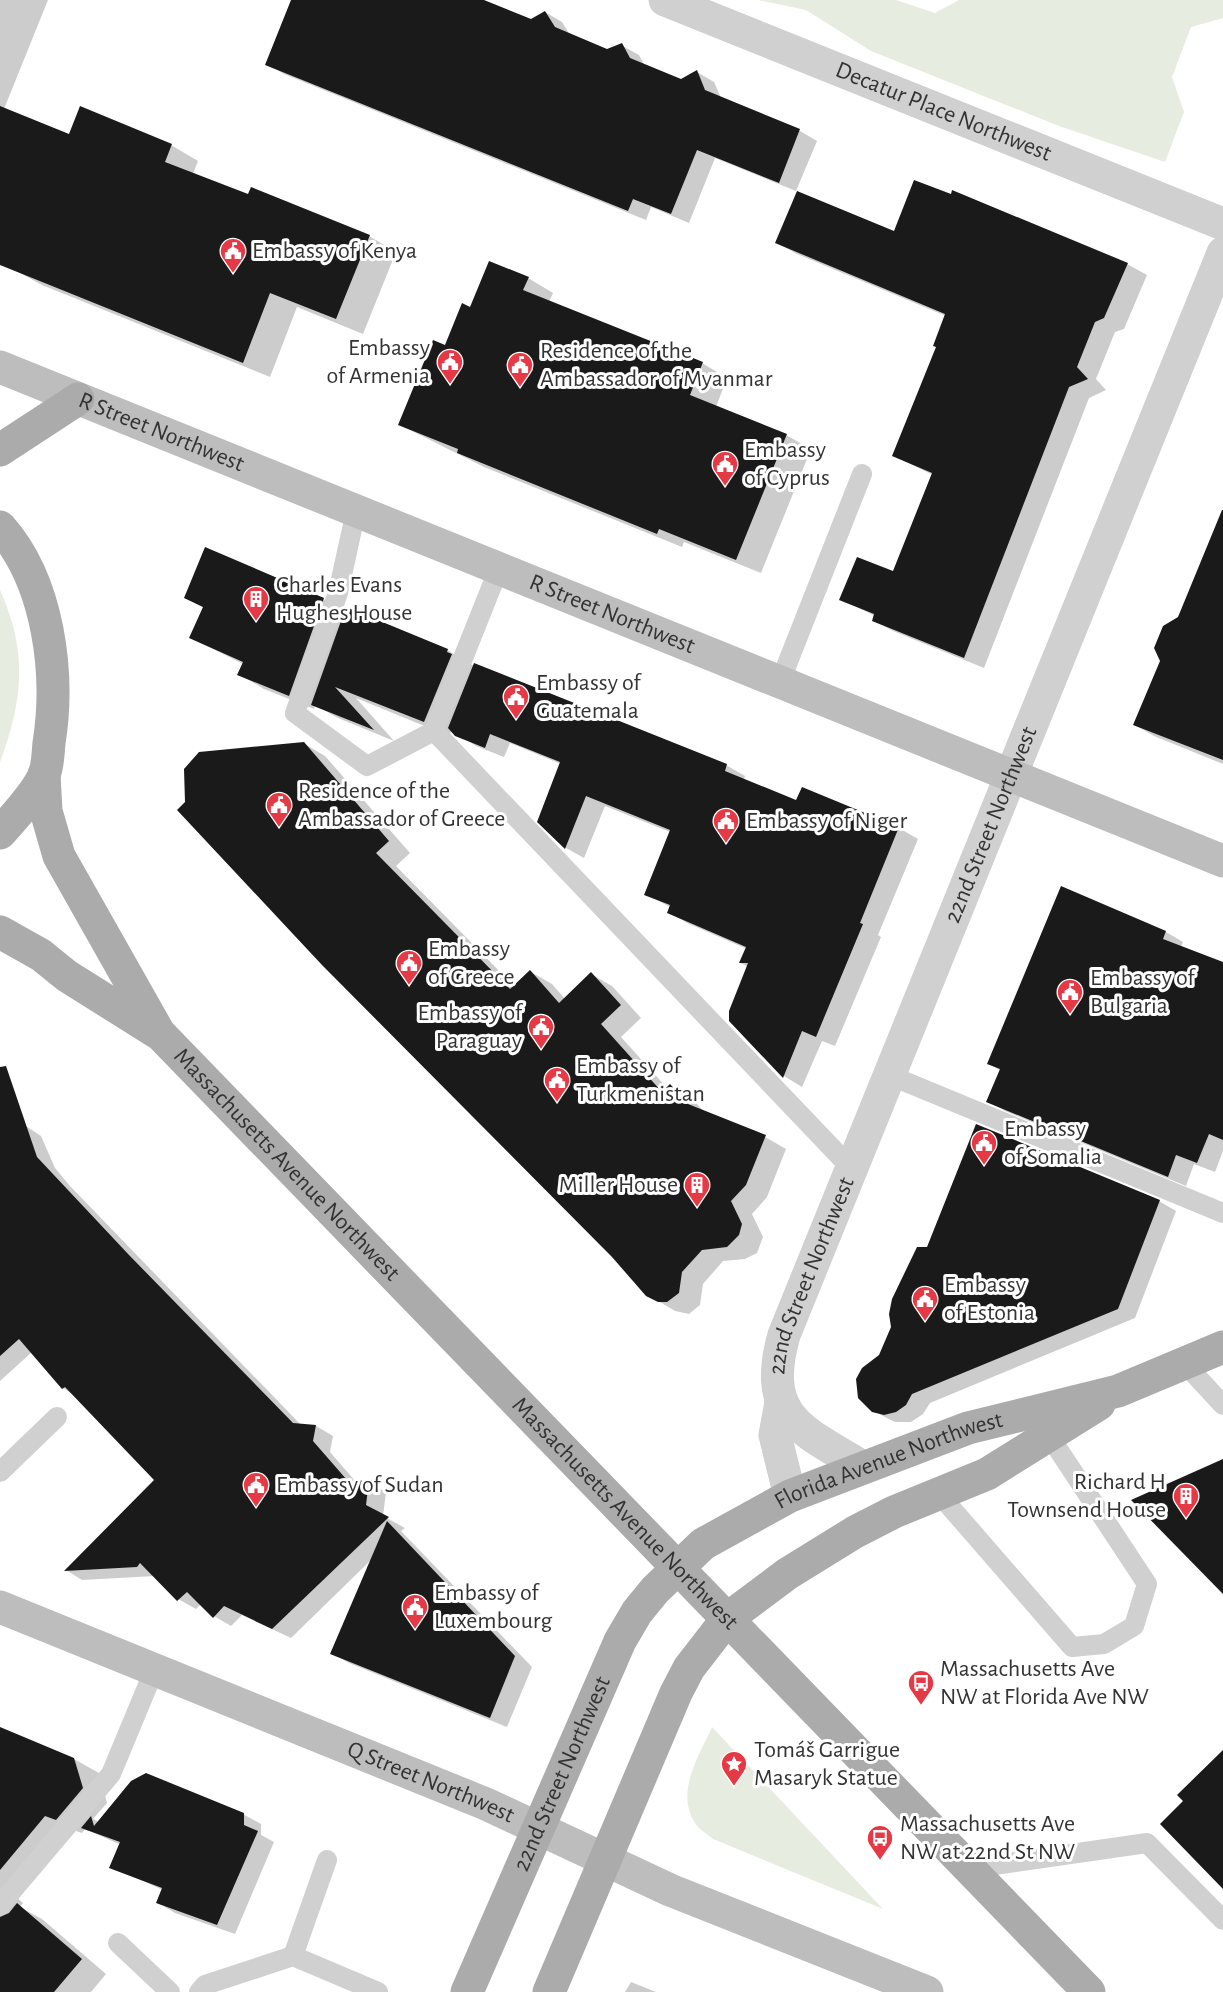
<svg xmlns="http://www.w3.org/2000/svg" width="1223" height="1992" font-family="'Alegreya Sans',sans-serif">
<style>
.green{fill:#e6ecdf}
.shadow{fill:#0003}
.building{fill:#1a1a1a}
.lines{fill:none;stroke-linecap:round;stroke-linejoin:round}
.service{stroke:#d0d0d0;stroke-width:20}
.minor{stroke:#d0d0d0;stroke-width:33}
.secondary{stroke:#bdbdbd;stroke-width:33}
.primary{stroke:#ababab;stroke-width:33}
.labels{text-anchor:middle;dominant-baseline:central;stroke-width:6;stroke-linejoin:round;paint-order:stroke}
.street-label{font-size:24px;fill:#333;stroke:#fff}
.poi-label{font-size:24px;fill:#333;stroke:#fff;text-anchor:start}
</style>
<rect width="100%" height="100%" fill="#fff"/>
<g class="green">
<polygon points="758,0 896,0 935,13 959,0 1223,0 1223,18 1191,27 1172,77 1184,112 1165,162 1059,126 871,51 806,10"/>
<path d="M0 590C28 653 23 699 0 762Z"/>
<path d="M712 1727 883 1909 713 1839C707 1834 699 1829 695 1823 675 1792 699 1756 712 1727Z"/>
</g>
<g class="shadow">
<polygon points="0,0 48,0 4,109 69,136 171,145 198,161 193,174 249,196 369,236 396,252 363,334 297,307 270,377 42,285 0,262"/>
<polygon points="293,0 480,0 531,21 545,12 562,22 570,35 607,51 621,45 639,55 645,66 681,81 697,72 714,82 721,98 800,131 817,141 796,191 715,158 689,223 651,207 646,220 284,74 267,64"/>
<polygon points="894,233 1127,264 1147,275 1124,329 1115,332 1096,379 1106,390 1089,398 984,668 893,631 873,620 875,616 841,599 894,573 933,475 894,456 938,347 946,316 797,254 777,243"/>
<polygon points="528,278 553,293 549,302 702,363 727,378 716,407 786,435 811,449 761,573 684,542 682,547 484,467 400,425 471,309"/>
<polygon points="1223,513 1223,764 1154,736 1135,725"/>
<polygon points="186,598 323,599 346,612 447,650 474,666 726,765 745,776 744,780 797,802 803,789 899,828 918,839 878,935 881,937 835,1046 822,1041 802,1087 784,1076 730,1021 748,967 741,963 747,949 687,923 669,912 670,907 646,894 670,832 605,806 584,858 566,848 539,821 561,764 510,743 504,757 476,746 452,730 449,736 356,698 394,741 338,718 315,705 314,709 264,689 239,674 243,664 191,638 204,608"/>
<polygon points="303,743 325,756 410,853 396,866 515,987 531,972 552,984 565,999 591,974 612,986 641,1018 621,1037 668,1089 671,1086 692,1098 704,1112 765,1137 786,1149 767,1197 752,1214 763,1237 757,1253 745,1259 723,1261 703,1284 700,1305 689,1314 675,1311 653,1298 323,964"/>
<polygon points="1062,888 1166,932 1183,942 1181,947 1223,963 1223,1151 1215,1172 1194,1164 1186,1186 1005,1111 988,1101 1001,1071 988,1063"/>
<polygon points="0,1109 41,1136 55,1168 70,1186 301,1425 316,1426 333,1436 330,1452 356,1482 368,1482 386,1492 383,1516 405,1528 401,1531 532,1667 507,1727 349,1663 332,1653 372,1559 291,1638 242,1615 231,1626 214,1616 201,1604 196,1609 178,1599 155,1576 82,1580 66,1570 156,1480 76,1396 63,1388 32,1352 0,1381"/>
<polygon points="1159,1201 1176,1211 1135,1318 930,1403 923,1414 911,1422 895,1422 885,1417 867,1407 858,1395"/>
<polygon points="0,1728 74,1759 99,1773 107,1803 93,1819 99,1822 243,1814 261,1824 261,1835 274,1842 235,1934 175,1913 158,1903 163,1890 111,1867 121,1845 85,1829 82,1833 70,1829 15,1896 23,1903 20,1907 42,1919 106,1974 91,1992 0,1992"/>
<polygon points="631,1982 656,1992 625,1992"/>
</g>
<g class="building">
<polygon points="291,0 484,0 531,19 545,11 555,27 607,49 622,43 630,58 681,79 697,70 705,90 800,129 779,183 697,150 671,214 633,199 628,211 265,65"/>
<polygon points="0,106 69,134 80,106 172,144 165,162 248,194 251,187 370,235 336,319 270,293 243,363 0,265"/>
<polygon points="914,180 951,194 952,190 1128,263 1104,318 1095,322 1077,367 1088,379 1069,387 964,658 872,621 874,614 839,600 857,557 893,571 932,473 892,456 936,347 933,346 945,314 775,243 797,191 894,231"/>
<polygon points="489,261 529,277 523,290 703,362 690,395 787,434 736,560 659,529 657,534 457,453 458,449 398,425 433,340 445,345 462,303 470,307"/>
<polygon points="1222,510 1223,510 1223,760 1133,725 1160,661 1154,648 1163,626 1178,617"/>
<polygon points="205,547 324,598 289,696 237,675 243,662 189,638 203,607 184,598"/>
<polygon points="346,607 448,649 447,652 452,654 424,722 335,687 374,730 311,705"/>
<polygon points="474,663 727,764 725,771 796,800 802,787 899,827 860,923 863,924 816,1037 802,1031 783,1078 729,1021 729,1011 748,963 739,963 746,947 667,913 670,905 644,895 670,830 586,796 565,849 537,822 560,762 490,734 485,748 455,736 448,728"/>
<polygon points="304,742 389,841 376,853 510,989 530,970 559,1003 591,972 621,1005 601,1024 662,1092 670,1084 688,1104 766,1135 746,1185 731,1201 742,1224 739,1235 727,1247 702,1250 682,1272 679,1293 667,1302 658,1302 646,1296 612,1257 322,965 177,810 185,802 184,769 199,752"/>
<polygon points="1061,886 1166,931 1163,939 1223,962 1223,1140 1209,1134 1197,1163 1176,1155 1168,1177 986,1102 1000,1069 987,1064"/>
<polygon points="6,1066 37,1157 129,1255 293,1423 316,1425 313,1441 347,1480 369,1481 366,1505 389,1517 272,1629 224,1606 213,1618 187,1592 177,1601 140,1563 137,1567 64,1571 154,1480 65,1387 62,1389 19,1339 0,1356 0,1067"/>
<polygon points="976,1124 1160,1200 1118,1309 912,1394 906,1405 896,1412 884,1415 872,1412 858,1398 856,1379 862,1368 879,1355 891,1327 889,1314 892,1299 917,1247 927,1247"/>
<polygon points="1223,1459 1223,1594 1131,1500"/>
<polygon points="387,1521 515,1656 490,1718 330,1654"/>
<polygon points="0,1727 74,1758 83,1788 56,1820 45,1816 0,1870"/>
<polygon points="1223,1750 1223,1889 1160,1824 1183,1801 1177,1795"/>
<polygon points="146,1773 244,1813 244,1825 258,1831 217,1925 156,1903 162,1888 109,1868 120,1842 81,1828 91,1816 94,1826 131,1781"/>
<polygon points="17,1903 82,1959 54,1992 0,1992 0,1917 9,1913"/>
</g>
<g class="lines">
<g class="service">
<polyline points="356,511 338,593 295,713 367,766 434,731"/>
<polyline points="499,568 434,731 851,1168"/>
<polyline points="780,682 862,474"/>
<polyline points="889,1075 1223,1213"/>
<polyline points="1186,1365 1223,1405"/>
<polyline points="0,1472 57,1417"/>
<polyline points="939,1494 1072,1647 1104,1644 1134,1626 1147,1584 1050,1437"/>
<polyline points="327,1860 293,1956 378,1992"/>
<polyline points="967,1869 1147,1843 1223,1920"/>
<polyline points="0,1905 111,1774 155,1668"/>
<polyline points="118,1943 170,1992"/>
<polyline points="199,1992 205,1985 293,1956"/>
</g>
<g class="minor">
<path id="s1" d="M665 0 1223 224"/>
<polyline points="781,1402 775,1435 790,1496"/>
<path id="s2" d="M861 1466C801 1429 761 1417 784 1335L1223 253"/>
</g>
<g class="secondary">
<path id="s3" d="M0 367 1223 861"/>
<path id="s4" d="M0 1607 486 1804 670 1890 927 1992"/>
</g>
<g class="primary">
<polyline points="0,450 78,399"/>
<path d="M0 527C49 582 60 674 49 743 48 753 48 766 44 775 37 793 13 818 0 833"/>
<polyline points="44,775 46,811 59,856 158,1031"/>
<path id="s5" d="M0 932 41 955 67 976 161 1035 1089 1992"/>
<path id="s6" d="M467 1992 620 1641 637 1612 655 1590 703 1544 790 1496 968 1428 1118 1391 1223 1347"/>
<polyline points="549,1992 676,1693 689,1668 727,1619 787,1574 855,1532 894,1512 987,1474 1099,1404"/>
</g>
</g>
<defs>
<g id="civic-pin" transform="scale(1.35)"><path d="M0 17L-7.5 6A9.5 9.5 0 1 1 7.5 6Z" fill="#e63946" stroke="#fff"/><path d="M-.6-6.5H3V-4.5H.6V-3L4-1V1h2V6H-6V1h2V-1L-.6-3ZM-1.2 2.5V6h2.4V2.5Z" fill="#fff"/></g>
<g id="building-pin" transform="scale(1.35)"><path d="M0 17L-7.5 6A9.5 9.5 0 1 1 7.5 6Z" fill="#e63946" stroke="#fff"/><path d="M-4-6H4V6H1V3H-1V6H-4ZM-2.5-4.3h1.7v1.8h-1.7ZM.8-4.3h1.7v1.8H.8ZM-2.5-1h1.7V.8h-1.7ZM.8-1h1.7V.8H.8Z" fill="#fff"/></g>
<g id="bus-pin" transform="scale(1.35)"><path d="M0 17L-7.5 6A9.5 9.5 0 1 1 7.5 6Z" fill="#e63946" stroke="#fff"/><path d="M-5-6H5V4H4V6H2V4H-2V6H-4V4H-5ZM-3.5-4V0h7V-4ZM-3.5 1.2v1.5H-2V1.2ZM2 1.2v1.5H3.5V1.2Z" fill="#fff"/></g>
<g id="sight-pin" transform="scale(1.35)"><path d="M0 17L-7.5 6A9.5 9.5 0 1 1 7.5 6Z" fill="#e63946" stroke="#fff"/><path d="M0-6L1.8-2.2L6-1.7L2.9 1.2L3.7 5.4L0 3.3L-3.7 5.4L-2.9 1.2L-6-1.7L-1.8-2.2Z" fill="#fff"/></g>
</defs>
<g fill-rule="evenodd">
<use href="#civic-pin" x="233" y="251"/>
<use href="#civic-pin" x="450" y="362"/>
<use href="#civic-pin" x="520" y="365"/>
<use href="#civic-pin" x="725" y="464"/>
<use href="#building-pin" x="256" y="599"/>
<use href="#civic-pin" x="516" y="697"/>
<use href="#civic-pin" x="279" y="805"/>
<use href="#civic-pin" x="726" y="821"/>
<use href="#civic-pin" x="409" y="963"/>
<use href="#civic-pin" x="1070" y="992"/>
<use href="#civic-pin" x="541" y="1027"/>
<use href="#civic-pin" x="557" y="1080"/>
<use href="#civic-pin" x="984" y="1143"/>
<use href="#building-pin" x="697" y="1185"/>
<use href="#civic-pin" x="925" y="1299"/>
<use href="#civic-pin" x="256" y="1485"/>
<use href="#building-pin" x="1186" y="1496"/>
<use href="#civic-pin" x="415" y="1607"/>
<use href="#bus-pin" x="921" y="1683"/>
<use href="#sight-pin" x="734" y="1764"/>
<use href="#bus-pin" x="880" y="1838"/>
</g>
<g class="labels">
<g class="street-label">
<text stroke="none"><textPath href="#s1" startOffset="300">Decatur Place Northwest</textPath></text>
<text stroke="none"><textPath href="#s3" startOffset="174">R Street Northwest</textPath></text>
<text stroke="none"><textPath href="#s3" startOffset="660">R Street Northwest</textPath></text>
<text stroke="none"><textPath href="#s2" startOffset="722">22nd Street Northwest</textPath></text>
<text stroke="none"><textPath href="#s5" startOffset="372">Massachusetts Avenue Northwest</textPath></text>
<text stroke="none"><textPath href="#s2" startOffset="236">22nd Street Northwest</textPath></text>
<text stroke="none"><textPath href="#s6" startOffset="716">Florida Avenue Northwest</textPath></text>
<text stroke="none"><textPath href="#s5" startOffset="858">Massachusetts Avenue Northwest</textPath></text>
<text stroke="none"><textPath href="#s6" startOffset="238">22nd Street Northwest</textPath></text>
<text stroke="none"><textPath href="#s4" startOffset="465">Q Street Northwest</textPath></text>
</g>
<g class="poi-label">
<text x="252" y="251">Embassy of Kenya</text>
<text x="430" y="348" text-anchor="end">Embassy<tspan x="430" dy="28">of Armenia</tspan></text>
<text x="540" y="351">Residence of the<tspan x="540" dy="28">Ambassador of Myanmar</tspan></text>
<text x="744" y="450">Embassy<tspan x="744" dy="28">of Cyprus</tspan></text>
<text x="276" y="585">Charles Evans<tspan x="276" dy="28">Hughes House</tspan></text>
<text x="536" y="683">Embassy of<tspan x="536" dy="28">Guatemala</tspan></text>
<text x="298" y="791">Residence of the<tspan x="298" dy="28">Ambassador of Greece</tspan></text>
<text x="746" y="821">Embassy of Niger</text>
<text x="428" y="949">Embassy<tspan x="428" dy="28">of Greece</tspan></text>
<text x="1090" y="978">Embassy of<tspan x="1090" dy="28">Bulgaria</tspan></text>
<text x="522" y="1013" text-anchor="end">Embassy of<tspan x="522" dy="28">Paraguay</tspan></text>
<text x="576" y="1066">Embassy of<tspan x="576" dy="28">Turkmenistan</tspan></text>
<text x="1004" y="1129">Embassy<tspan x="1004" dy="28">of Somalia</tspan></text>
<text x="678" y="1185" text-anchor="end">Miller House</text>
<text x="944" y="1285">Embassy<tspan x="944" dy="28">of Estonia</tspan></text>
<text x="1166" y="1482" text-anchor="end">Richard H<tspan x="1166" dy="28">Townsend House</tspan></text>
<text x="276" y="1485">Embassy of Sudan</text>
<text x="434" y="1593">Embassy of<tspan x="434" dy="28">Luxembourg</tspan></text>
<text x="940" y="1669">Massachusetts Ave<tspan x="940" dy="28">NW at Florida Ave NW</tspan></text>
<text x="754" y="1750">Tomáš Garrigue<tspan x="754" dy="28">Masaryk Statue</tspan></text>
<text x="900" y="1824">Massachusetts Ave<tspan x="900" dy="28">NW at 22nd St NW</tspan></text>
</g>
</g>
</svg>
